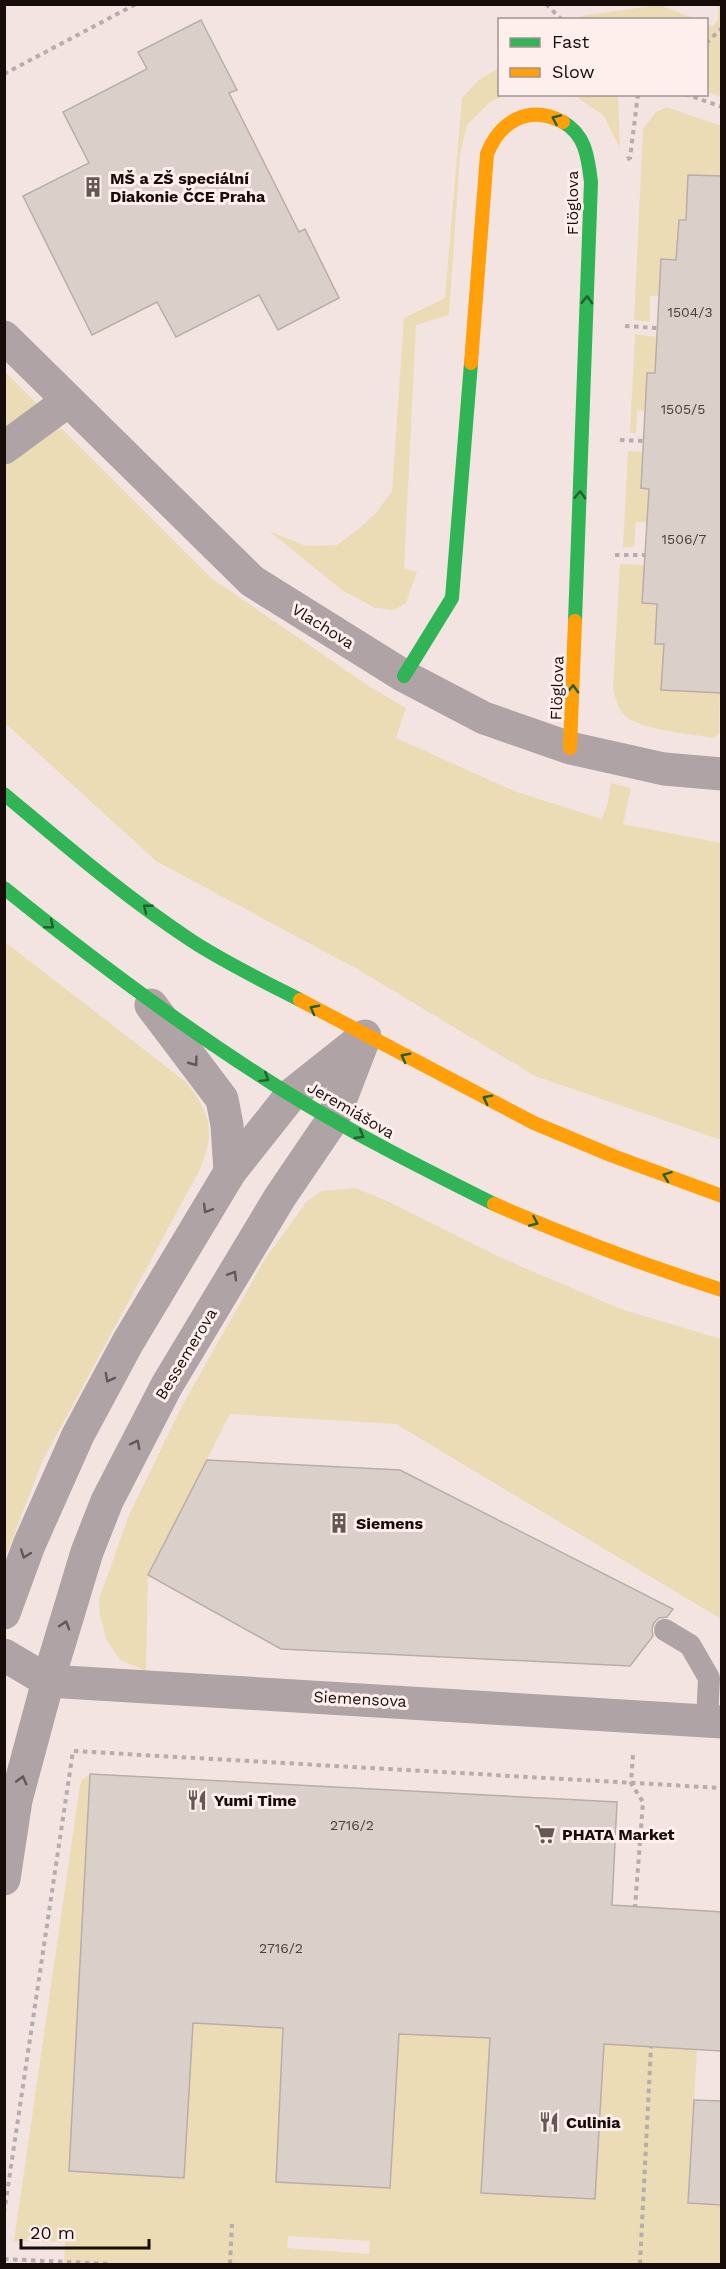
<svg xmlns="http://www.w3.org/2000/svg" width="726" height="2269" font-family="'Work Sans',sans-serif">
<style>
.green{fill:#ecdcb6;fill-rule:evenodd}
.building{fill:#dacfc9;stroke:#b8ada8;stroke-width:1.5}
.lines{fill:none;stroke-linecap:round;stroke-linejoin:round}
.path{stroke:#b7acab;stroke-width:4;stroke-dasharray:4.5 4.5;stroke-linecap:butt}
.lane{stroke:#afa3a6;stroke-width:22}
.street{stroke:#afa3a6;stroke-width:33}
.fast{stroke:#30b455;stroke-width:14}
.slow{stroke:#ff9f0a;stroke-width:14}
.oneway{stroke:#24602f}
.oneway2{stroke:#635858}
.labels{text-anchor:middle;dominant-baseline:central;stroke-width:6;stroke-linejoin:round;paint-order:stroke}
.number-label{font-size:14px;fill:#4a3f3b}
.poi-label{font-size:16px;font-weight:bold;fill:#170c09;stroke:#feefed;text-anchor:start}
.street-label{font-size:16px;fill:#170c09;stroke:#feefed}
</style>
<rect width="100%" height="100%" fill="#f3e4e1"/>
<g class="green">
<polygon points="659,5 696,19 585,20 580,16"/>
<polygon points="718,5 722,5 721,96 706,92 707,23 713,26 718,20"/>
<polygon points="499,68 500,94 506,95 490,102 467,125 460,155 449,315 416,325 404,568 417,572 406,603 394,610 375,608 342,590 269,531 306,546 337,545 356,531 376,513 392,491 404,318 445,298 462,98 480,79"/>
<polygon points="574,95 618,95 620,149 604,116"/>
<polygon points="667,107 721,126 721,176 688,175 686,220 679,220 676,260 661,259 659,296 650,296 650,322 634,320 643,129 656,112"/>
<polygon points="635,334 657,337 655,373 647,373 645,411 637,410 636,433 630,433"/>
<polygon points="4,371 211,578 369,686 406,708 396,738 514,791 602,819 608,802 611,783 631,788 623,824 721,843 721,1140 535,1076 357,969 156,861 5,723"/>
<polygon points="628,451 643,452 641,488 649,489 647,522 636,522 634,547 623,547"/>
<path d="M620 564 645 565 642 603 657 604 656 644H664L661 690 720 693 719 734 714 738C690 734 652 731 631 720 619 714 615 698 613 687Z"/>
<path d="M5 942 186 1082C211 1114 216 1133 199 1171L43 1460 5 1558Z"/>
<polygon points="356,1188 389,1202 506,1260 621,1309 721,1339 721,1619 396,1424 230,1414 148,1575 146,1671 120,1660 106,1639 100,1615 99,1599 129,1515 182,1406 265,1259 307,1201 322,1191"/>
<path d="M90 1774 70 2171 184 2177 193 2023 283 2028 276 2182 390 2188 399 2034 490 2038 481 2193 595 2199 604 2044 697 2050 688 2203 721 2205V2264H64L65 2242 14 2241 80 1785 82 1780ZM288 2236 370 2241 369 2254 287 2248Z"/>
</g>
<g class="building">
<polygon points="201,20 237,90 229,93 299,232 305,229 339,298 278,330 259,295 176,337 157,302 92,335 23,196 89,163 63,112 147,69 138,52"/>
<polygon points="688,175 722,176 722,693 661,690 664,644 655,644 657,604 642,603 649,489 641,488 647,373 655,373 661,259 676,260 679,220 686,220"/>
<polygon points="207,1460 400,1470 673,1609 667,1617 659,1618 654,1623 652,1629 653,1636 630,1666 281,1649 148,1575"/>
<polygon points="90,1774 617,1802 612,1905 722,1912 722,2051 604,2044 595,2199 481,2193 490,2038 399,2034 390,2188 276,2182 283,2028 193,2023 184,2178 69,2171"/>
<polygon points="694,2100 722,2101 722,2205 688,2203"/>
</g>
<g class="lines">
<g class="path">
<polyline points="546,4 562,20"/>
<polyline points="706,43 722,28"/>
<polyline points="4,74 136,4"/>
<polyline points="685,94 722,107"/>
<polyline points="627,159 630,158 638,94"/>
<polyline points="625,326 657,328"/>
<polyline points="620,440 643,441"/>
<polyline points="615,555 645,555"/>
<polyline points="633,1755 631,1783 643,1802 635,1907"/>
<polyline points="4,2213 73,1751 722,1788"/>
<polyline points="4,2259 111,2264"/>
<polyline points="230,2264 232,2224"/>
<polyline points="640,2264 651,2046"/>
</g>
<polyline class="lane" points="665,1630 690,1645 709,1678 707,1721"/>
<g class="street">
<polyline points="4,337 252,581 404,676 484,718 570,748 664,769 722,774"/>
<polyline points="4,448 68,401"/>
<polyline points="151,1005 222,1099 227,1125 230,1172"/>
<polyline points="4,1613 29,1545 78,1435 128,1342 230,1172 291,1095 364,1037"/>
<polyline points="4,1655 48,1681 722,1722"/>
<polyline points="4,1879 16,1800 48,1681 87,1552 107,1501 167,1385 280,1197 333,1119 365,1036"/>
</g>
<g class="fast">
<path d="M563 122C586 135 588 158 591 182L575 621"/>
<polyline points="404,676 452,598 471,363"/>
<path d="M4 794C65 845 125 897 192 941 226 963 263 981 300 1000"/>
<path d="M4 888C93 960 184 1028 281 1089 350 1132 422 1168 494 1204"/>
</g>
<g class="slow">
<path d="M471 363 487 154C500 121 529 104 563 122"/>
<polyline points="570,748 575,621"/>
<polyline points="300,1000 534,1123 613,1156 722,1196"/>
<path d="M494 1204C569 1237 644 1265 722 1290"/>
</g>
</g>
<defs><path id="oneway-chevron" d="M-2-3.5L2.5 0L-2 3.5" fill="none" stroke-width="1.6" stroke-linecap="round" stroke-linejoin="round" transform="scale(1.5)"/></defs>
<g class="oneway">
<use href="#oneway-chevron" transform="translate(556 119) rotate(-156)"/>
<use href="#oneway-chevron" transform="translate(587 300) rotate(-88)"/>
<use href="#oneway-chevron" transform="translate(580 495) rotate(-88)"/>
<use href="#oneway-chevron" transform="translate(573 689) rotate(-88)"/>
<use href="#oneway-chevron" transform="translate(147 908) rotate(-142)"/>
<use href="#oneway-chevron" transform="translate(50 925) rotate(39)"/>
<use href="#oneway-chevron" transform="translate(314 1009) rotate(-152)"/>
<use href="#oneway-chevron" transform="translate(405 1057) rotate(-152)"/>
<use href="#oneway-chevron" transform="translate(265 1078) rotate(32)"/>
<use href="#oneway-chevron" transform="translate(487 1099) rotate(-153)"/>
<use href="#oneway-chevron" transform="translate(360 1135) rotate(30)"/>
<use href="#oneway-chevron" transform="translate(667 1176) rotate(-160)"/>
<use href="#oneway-chevron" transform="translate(534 1222) rotate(23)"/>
</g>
<g class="oneway2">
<use href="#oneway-chevron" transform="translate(194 1062) rotate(53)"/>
<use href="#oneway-chevron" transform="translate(207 1209) rotate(121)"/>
<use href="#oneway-chevron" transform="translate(233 1275) rotate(-59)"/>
<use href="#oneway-chevron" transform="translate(109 1378) rotate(118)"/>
<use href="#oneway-chevron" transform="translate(136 1444) rotate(-63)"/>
<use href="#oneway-chevron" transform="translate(25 1554) rotate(110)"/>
<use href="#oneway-chevron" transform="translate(65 1625) rotate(-73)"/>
<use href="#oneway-chevron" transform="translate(22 1780) rotate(-75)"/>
</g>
<defs>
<g id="building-bare" transform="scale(1.62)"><path d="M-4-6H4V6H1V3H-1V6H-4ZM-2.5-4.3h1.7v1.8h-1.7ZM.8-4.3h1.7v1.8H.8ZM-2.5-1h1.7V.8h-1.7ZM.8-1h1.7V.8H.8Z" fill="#645855" stroke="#feefed" stroke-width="2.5" paint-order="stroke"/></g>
<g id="restaurant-bare" transform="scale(1.62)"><path d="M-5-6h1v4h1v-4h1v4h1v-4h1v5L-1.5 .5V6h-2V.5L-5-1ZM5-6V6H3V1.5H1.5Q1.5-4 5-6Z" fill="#645855" stroke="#feefed" stroke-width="2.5" paint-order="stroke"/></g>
<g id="supermarket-bare" transform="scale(1.62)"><path d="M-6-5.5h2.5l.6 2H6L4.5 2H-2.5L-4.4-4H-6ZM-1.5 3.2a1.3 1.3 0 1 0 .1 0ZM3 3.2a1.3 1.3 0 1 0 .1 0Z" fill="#645855" stroke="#feefed" stroke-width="2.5" paint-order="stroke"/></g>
</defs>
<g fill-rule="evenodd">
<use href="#building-bare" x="93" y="187"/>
<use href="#building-bare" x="339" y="1523"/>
<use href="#restaurant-bare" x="197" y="1800"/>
<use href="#supermarket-bare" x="545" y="1834"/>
<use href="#restaurant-bare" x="549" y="2122"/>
</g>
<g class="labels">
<g class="number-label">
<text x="690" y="312">1504/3</text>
<text x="683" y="409">1505/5</text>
<text x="684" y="539">1506/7</text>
<text x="352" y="1825">2716/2</text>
<text x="281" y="1948">2716/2</text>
</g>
<g class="poi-label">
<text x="110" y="178">MŠ a ZŠ speciální<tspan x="110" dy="18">Diakonie ČCE Praha</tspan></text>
<text x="356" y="1523">Siemens</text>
<text x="214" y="1800">Yumi Time</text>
<text x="562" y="1834">PHATA Market</text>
<text x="566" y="2122">Culinia</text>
</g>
<g class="street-label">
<text transform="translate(572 203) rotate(-90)">Flöglova</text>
<text transform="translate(323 626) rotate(32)">Vlachova</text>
<text transform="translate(557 688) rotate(-88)">Flöglova</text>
<text transform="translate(351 1110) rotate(30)">Jeremiášova</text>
<text transform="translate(186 1354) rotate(-59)">Bessemerova</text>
<text transform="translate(360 1699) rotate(3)">Siemensova</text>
</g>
</g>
<rect width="726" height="2269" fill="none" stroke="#170c09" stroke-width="12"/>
<rect x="498" y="18" width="210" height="78" fill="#feefed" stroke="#a29492" stroke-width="1.5"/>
<rect x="510" y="38" width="30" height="9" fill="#30b455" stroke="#a29492" stroke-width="1.5"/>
<text x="552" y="48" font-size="18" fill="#170c09">Fast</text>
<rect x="510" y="68" width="30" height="9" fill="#ff9f0a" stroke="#a29492" stroke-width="1.5"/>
<text x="552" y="78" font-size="18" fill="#170c09">Slow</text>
<path d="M21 2239v9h128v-9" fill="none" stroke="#170c09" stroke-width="3"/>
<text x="30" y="2239" font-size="18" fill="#170c09" stroke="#feefed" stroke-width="4.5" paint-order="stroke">20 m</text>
</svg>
